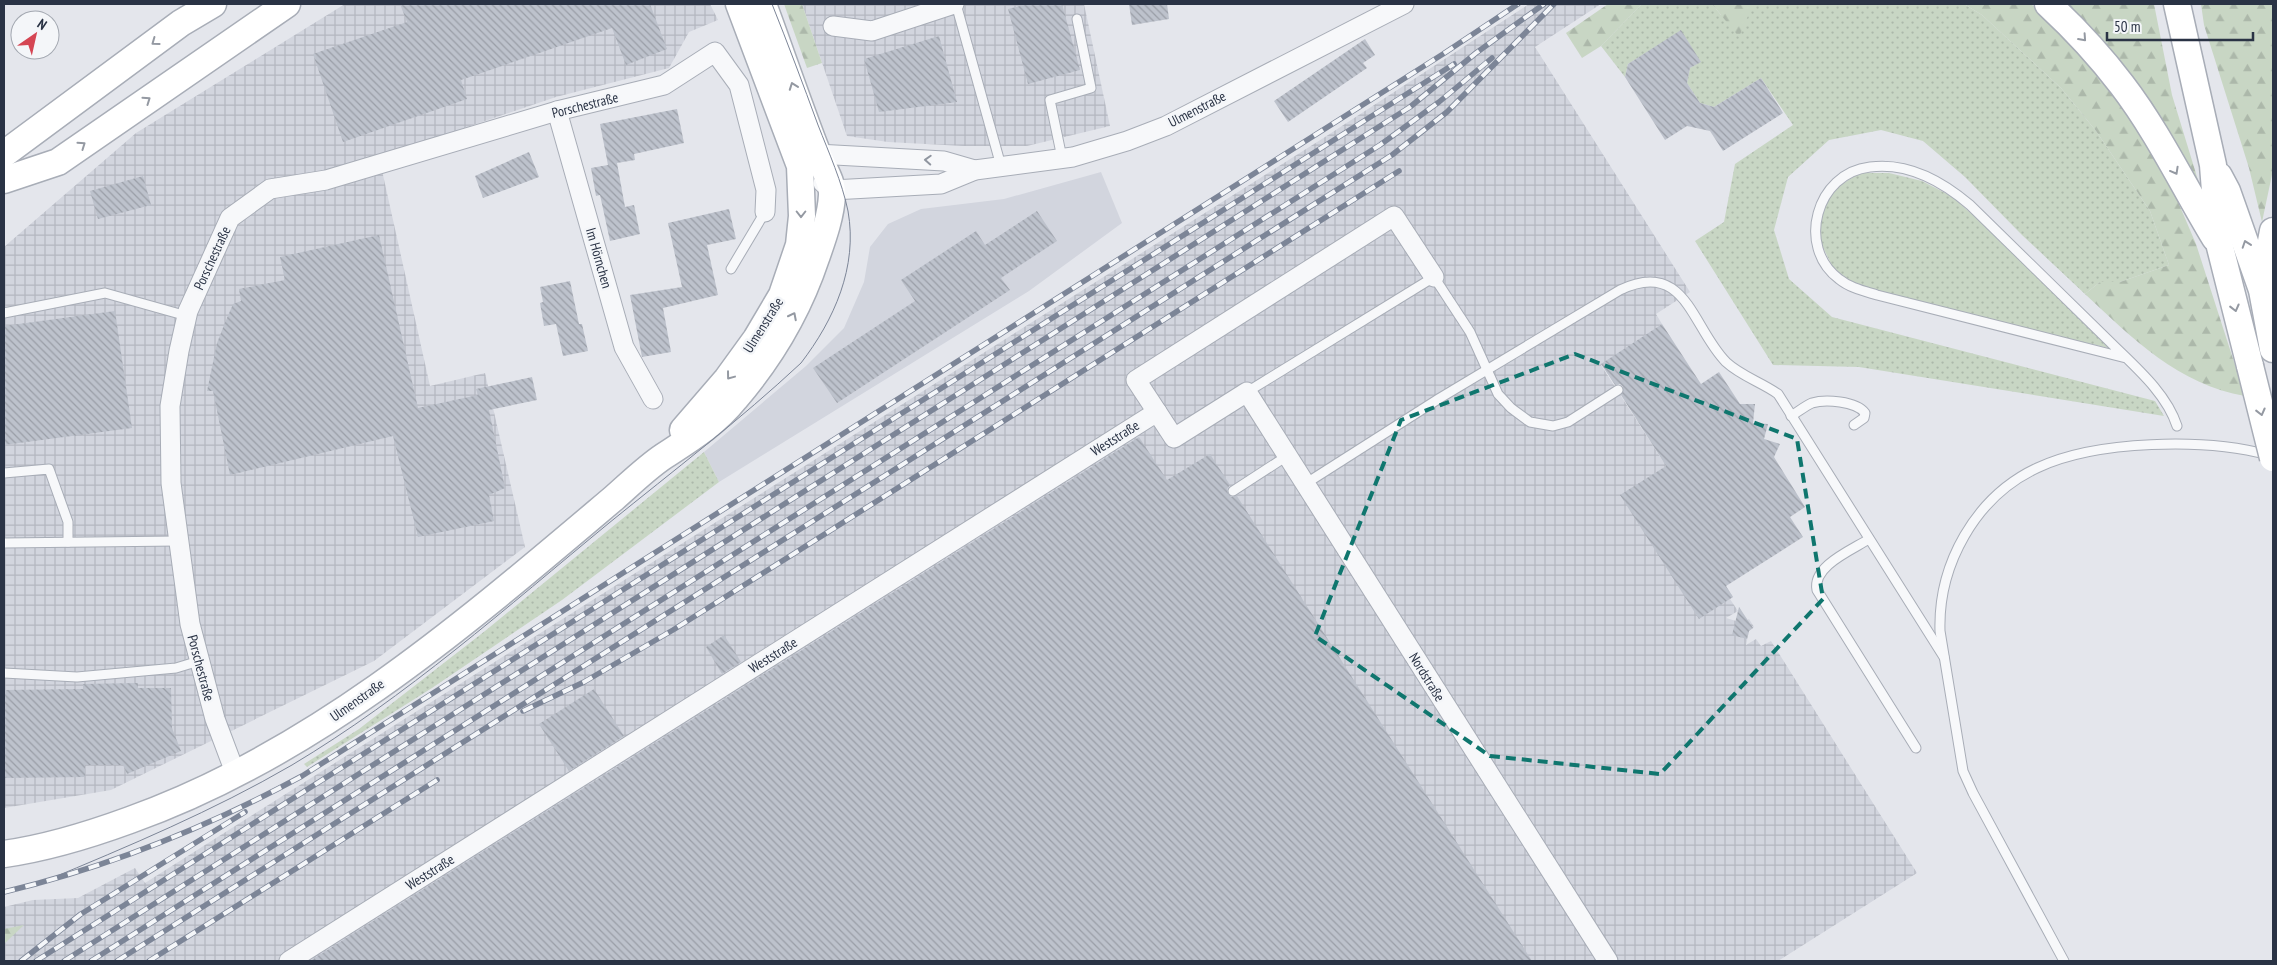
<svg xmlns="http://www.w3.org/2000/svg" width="2277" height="965" font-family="'PT Sans Narrow',sans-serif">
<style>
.built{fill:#d2d5de}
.industrial{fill:url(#industrial-grid)}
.green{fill:url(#green-dots)}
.forest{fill:url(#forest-firs)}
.building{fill:url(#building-back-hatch)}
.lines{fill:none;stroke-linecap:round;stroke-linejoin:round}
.service-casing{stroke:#a8adb7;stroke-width:11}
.minor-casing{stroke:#a8adb7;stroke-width:21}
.secondary-casing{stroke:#a8adb7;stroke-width:29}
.service{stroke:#f7f8fa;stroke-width:9}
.minor{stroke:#f7f8fa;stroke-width:19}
.secondary{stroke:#fff;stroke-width:26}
.tram{stroke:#7c8597;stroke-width:1}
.rail-casing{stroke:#7c8597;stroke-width:5.5}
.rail{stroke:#f4f6f9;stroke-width:4;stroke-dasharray:11;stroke-linecap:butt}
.secondary-bridge-casing{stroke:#a8adb7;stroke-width:29;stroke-linecap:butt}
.secondary-bridge{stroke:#fff;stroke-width:26}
.oneway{stroke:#9499a2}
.oneway2{stroke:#9096a0}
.marked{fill:none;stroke:#0f766e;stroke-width:4;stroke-dasharray:10 6;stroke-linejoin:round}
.labels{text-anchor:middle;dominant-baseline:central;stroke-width:5;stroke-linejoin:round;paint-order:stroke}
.street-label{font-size:14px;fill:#2a3345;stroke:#f4f6f9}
</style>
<defs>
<pattern id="industrial-grid" width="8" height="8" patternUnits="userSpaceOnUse" patternTransform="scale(1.25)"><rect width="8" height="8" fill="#d2d5de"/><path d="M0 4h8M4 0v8" fill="none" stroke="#b4b7c0"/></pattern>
<pattern id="green-dots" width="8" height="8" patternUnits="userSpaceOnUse" patternTransform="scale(1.25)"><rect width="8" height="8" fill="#c8d6c4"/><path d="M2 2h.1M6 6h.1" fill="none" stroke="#acb8aa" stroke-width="1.8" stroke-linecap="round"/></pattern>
<pattern id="forest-firs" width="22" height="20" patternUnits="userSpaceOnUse" patternTransform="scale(1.25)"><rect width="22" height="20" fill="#c8d6c4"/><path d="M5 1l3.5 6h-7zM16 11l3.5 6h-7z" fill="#acb8aa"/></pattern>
<pattern id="building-back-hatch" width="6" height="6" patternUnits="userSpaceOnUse" patternTransform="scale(1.25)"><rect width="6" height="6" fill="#bdc2cc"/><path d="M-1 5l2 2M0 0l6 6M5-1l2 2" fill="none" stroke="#9a9ea7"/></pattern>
</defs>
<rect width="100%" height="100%" fill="#e4e6ec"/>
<polygon class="built" points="1101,172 1122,223 1029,291 719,482 704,452 806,366 844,328 864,282 870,247 888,224 921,209 1004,199"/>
<g class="industrial">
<polygon points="345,4 710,4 718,20 689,32 669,68 556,97 379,157 430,386 485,373 525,547 374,661 111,790 4,808 4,247 136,133"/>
<polygon points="802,4 1084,4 1110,126 1027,146 963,146 888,142 847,136"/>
<polygon points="1529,4 1601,4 1535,47 1690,292 1656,314 1662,324 1601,365 1666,466 1654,474 1733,597 1730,599 1738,611 1726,618 1743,623 1749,619 1754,627 1749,631 1746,645 1756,639 1761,646 1771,641 1917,873 1778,961 4,961 4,907 33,900 78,898 135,868 145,883 1325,137"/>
</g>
<g class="green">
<polygon points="1642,4 1712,4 1721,15 1753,4 1964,4 1982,15 2061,88 2096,131 2150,211 2169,265 2120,282 2100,282 2085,294 2022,235 1965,177 1923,141 1881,130 1829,140 1788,177 1774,230 1789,279 1832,317 2155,401 2164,416 1859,367 1773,365 1695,241 1724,222 1735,164 1793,125 1761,78 1714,107 1700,103 1687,83 1690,68 1700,62 1681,31 1628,64 1625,77 1601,46"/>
<polygon points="1860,173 1889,173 1922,181 1951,196 1981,222 2109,348 1975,317 1856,285 1833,268 1821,243 1821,211 1834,189"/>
<polygon points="704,452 719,482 562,600 432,688 307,767 304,764 359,729 485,631"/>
</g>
<g class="forest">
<polygon points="784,4 802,4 822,63 807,68"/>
<polygon points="1608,4 1642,4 1601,46 1582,58 1566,33"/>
<polygon points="1712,4 1753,4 1739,37"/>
<path d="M1964 4H2031L2064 32 2106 85 2164 169 2196 244 2245 396C2179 385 2132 338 2085 294L2100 282H2120L2169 265 2150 211 2096 131 2061 88 1982 15Z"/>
<polygon points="2066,4 2154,4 2172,95 2201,190 2152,105 2089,25"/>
<polygon points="2201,4 2273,4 2273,170 2262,222 2249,168 2204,25"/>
<polygon points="24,925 4,944 4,929"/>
</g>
<g class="building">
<polygon points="400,4 650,4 667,49 626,65 612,28 461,80 467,99 343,142 313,54 407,22"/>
<polygon points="1028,4 1062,4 1080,70 1028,84 1008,9"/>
<polygon points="1129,4 1167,4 1169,19 1132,25"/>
<polygon points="1681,30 1701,62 1690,68 1687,83 1700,103 1714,107 1761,78 1783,113 1723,151 1710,131 1687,126 1665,140 1625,77 1628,64"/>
<polygon points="939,36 957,102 879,112 864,59"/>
<polygon points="1365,39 1375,55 1363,63 1367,68 1288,122 1274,101"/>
<polygon points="677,109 684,143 634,154 635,160 617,163 625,207 634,205 640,234 610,241 600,195 596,196 591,168 608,165 600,124"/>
<polygon points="529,152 539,177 483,198 475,176"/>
<polygon points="143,176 151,205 98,219 90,191"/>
<polygon points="729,209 736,239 707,245 718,295 663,308 671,352 642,357 630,295 682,287 668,223"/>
<polygon points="1037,211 1057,241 1001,278 1010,290 837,403 813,368 915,301 901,280 976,231 985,245"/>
<polygon points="379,235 418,408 478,395 476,389 532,377 537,400 489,410 505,488 489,495 494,521 418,537 393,436 230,475 213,391 207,391 217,343 224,325 233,304 241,301 239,289 285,280 280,257"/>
<polygon points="570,281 579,324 582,324 588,351 563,356 556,324 544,326 540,303 543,302 540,287"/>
<polygon points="115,311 132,428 4,445 4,326"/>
<polygon points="1662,324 1701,384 1719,372 1740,404 1755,404 1753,423 1768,424 1764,439 1780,444 1774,457 1805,507 1790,517 1803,537 1726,586 1733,597 1699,619 1620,495 1666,466 1621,395 1623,387 1620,384 1615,385 1601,364"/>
<polygon points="1139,437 1167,480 1210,454 1230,485 1227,489 1228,494 1231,497 1237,496 1532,961 310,961"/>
<polygon points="1739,607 1753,628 1749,631 1747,639 1732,635"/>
<polygon points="724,635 741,662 722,674 706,647"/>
<polygon points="138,683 138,688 171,688 172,728 181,751 127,774 123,765 85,765 85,777 4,778 4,690 83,689 83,684"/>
<polygon points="594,689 624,736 569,771 539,724"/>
</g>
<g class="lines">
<g class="service-casing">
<g id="service">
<polyline points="956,4 1001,166"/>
<polyline points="1062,158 1050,100 1091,88 1077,19"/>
<polyline points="731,269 765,212"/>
<polyline points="4,313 105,293 187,316"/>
<path d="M2126 358 1877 295C1864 291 1850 288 1839 279 1796 247 1816 173 1870 167 1908 162 1942 181 1970 205L2109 341C2133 365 2166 392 2177 426"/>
<polyline points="1247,392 1434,277 1470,332 1498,394 1511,408 1530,422 1553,426 1568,422 1618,390"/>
<path d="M1791 416C1798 412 1805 406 1812 403 1825 399 1856 401 1865 413L1864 418 1854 425"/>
<polyline points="4,473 49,469 68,522 68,542"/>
<path d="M1305 484 1440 398 1620 290C1686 258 1692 328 1726 362 1741 376 1761 382 1778 394L1944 657"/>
<polyline points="1233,491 1287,456"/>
<path d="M1869 539C1852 550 1812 566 1817 590L1916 748"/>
<polyline points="4,543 178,541"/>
<polyline points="4,673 77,677 176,668 199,661"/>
<path d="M2064 961 1973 793 1963 771 1940 631C1938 565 1975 497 2037 468 2096 440 2206 438 2268 455"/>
</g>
</g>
<g class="minor-casing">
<g id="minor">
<polyline points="833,26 872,31 954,4"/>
<polyline points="557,111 624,347 653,399"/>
<polyline points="809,159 817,154 944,161 975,170"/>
<polyline points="823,183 833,190 941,184 975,170 1073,157 1127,141 1166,126 1404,4"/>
<polyline points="1157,412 1136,380 1394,216 1434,277"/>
<polyline points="236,775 215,719 190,624 171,483 170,406 179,351 188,311 230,218 270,189 326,180 557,111 664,85 715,52 739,85 766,190 765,212"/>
<polyline points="289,961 1157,412 1174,438 1247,392 1608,961"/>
</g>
</g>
<g class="secondary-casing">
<g id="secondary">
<path d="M2048 4C2075 29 2100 56 2122 85 2158 132 2184 187 2215 238"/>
<polyline points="2177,4 2213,165 2219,243 2250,366"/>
<polyline points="4,154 181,23 213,4"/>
<polyline points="2219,176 2227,191 2262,290 2273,349"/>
<polyline points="4,180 58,162 287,4"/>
<polyline points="2262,289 2273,231"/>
<polyline points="683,430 727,379 756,339 782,295 799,245 802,216 800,166 739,4"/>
<path d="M4 854C47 848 89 835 130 820 315 754 466 623 614 498 630 484 646 468 664 456 690 439 715 424 735 399 772 356 798 312 816 258 823 238 831 216 832 195 833 181 821 165 817 152 798 103 781 53 763 4"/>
</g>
</g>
<use href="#service" class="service"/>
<use href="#minor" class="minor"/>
<use href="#secondary" class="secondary"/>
<path class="tram" d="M45 881C129 846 213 811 292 765 406 697 507 607 609 523 673 471 740 420 801 363 834 320 858 267 848 211 842 182 829 153 818 125 803 84 788 44 772 4"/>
<g class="rail-casing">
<g id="rail">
<polyline points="523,711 584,682 673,630 1399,171"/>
<path d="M4 892C108 867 208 827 302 776L1443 54 1518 4"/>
<polyline points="21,961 81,914 245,812"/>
<polyline points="36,961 1454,64"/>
<polyline points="64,961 1410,107 1476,53 1544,4"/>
<polyline points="91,961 1380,145 1439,102 1492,58"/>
<polyline points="117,961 1392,155 1447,112 1554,4"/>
<polyline points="149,961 437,780"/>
</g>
</g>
<use href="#rail" class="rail"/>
<g class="secondary-bridge-casing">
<polyline id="secondary-bridge" points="2250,366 2273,458"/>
</g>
<use href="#secondary-bridge" class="secondary-bridge"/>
</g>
<defs><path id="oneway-chevron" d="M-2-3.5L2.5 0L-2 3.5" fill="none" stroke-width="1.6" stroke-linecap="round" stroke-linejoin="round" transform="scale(1.25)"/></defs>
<g class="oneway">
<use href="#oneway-chevron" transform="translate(2083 38) rotate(48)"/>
<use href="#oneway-chevron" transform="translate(155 42) rotate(144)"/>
<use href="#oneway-chevron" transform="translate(793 86) rotate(-110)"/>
<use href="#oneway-chevron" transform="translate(147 100) rotate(-35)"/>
<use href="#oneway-chevron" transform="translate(82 145) rotate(-35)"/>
<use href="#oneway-chevron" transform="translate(2175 171) rotate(61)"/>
<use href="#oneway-chevron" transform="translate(801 214) rotate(90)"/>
<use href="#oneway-chevron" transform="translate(2246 244) rotate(-109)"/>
<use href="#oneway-chevron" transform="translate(2235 308) rotate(76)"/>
<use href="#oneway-chevron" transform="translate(793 316) rotate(-63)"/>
<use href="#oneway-chevron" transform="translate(730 376) rotate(127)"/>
<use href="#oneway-chevron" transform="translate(2261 412) rotate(76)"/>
</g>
<use class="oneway2" href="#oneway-chevron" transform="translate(928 160) rotate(-177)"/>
<path class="marked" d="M1575 354 1797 439 1823 599 1660 774 1490 756 1315 636 1401 420Z"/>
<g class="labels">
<g class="street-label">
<text transform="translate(585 105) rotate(-14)">Porschestraße</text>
<text transform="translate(1197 109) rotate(-27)">Ulmenstraße</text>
<text transform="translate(212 258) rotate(-65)">Porschestraße</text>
<text transform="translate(599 258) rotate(74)">Im Hörnchen</text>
<text transform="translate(763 325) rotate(-58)">Ulmenstraße</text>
<text transform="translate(1115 438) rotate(-32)">Weststraße</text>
<text transform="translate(773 655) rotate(-32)">Weststraße</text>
<text transform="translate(201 668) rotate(75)">Porschestraße</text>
<text transform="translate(1427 677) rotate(58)">Nordstraße</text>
<text transform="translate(357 700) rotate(-35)">Ulmenstraße</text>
<text transform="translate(430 872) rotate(-32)">Weststraße</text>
</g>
</g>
<rect width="2277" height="965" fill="none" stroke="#2a3345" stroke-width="10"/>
<g transform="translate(35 35) rotate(34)"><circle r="24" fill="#f4f6f9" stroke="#a3a8b1"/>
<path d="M0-4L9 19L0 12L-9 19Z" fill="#d54553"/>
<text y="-8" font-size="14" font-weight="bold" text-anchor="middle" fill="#2a3345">N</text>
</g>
<path d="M2107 32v8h146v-8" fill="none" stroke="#2a3345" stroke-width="2.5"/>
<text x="2114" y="32" font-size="15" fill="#2a3345" stroke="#f4f6f9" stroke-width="4" paint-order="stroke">50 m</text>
</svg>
